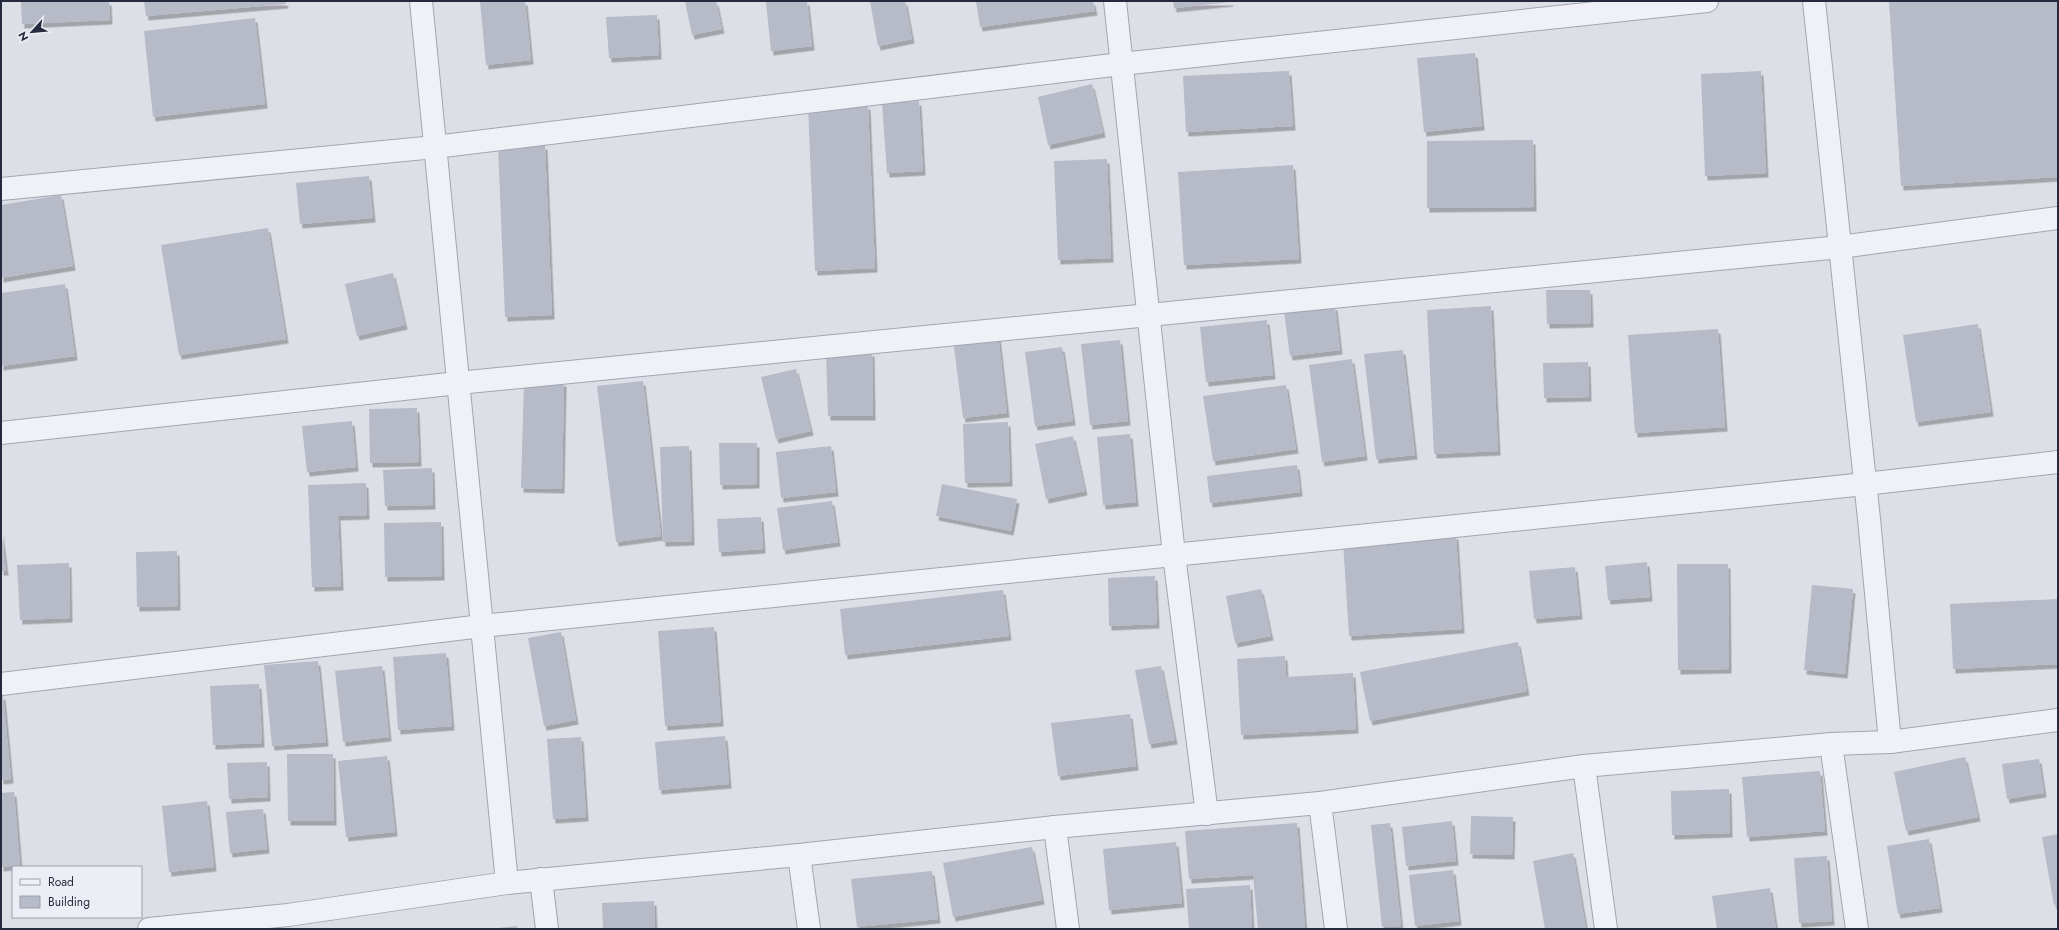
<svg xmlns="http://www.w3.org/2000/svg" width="2059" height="930" font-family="Jost,sans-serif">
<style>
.building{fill:#b7bac7;filter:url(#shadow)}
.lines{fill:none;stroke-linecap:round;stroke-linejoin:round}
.street-casing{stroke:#a2a5b1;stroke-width:24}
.street{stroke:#f0f1f6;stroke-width:22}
</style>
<defs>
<filter id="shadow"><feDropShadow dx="2.5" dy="4.5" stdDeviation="0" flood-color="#0004"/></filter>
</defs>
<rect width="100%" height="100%" fill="#dddfe7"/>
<g class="building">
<polygon points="21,1 109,1 110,20 22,24"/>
<polygon points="144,1 285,1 286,4 146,16"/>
<polygon points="480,1 525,1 531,60 486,65"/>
<polygon points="685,1 716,1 722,29 692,35"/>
<polygon points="777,1 807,1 812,46 771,51 766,2"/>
<polygon points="870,1 905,1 912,39 878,46"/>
<polygon points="976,1 1093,1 1095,11 980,27"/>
<polygon points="1173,1 1231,1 1231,2 1174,8"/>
<polygon points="1889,1 2058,1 2058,177 1901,186"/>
<polygon points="657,15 659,55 609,58 606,17"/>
<polygon points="255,18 265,104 153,117 144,31"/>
<polygon points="1475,53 1482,126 1424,132 1417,58"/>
<polygon points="1289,71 1293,126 1186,132 1183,76"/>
<polygon points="1761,71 1766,173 1705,176 1701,74"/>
<polygon points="1092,84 1103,133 1048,145 1038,97"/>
<polygon points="919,101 923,171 887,173 882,103"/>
<polygon points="868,105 875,268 815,271 808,107"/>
<polygon points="1533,140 1534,207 1427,208 1427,141"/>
<polygon points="545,145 552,315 505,317 498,146"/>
<polygon points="1107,159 1111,258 1058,260 1054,161"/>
<polygon points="1293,165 1299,259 1184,265 1178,172"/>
<polygon points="369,176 373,218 300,224 296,183"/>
<polygon points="61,195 73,266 1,278 1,205"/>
<polygon points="268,228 286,339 179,355 161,245"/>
<polygon points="393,273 405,325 357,336 345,284"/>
<polygon points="65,284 75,356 1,366 1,293"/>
<polygon points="1546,290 1590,290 1591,323 1547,324"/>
<polygon points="1335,306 1340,350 1290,356 1284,312"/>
<polygon points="1491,306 1498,451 1434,454 1427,310"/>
<polygon points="1267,320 1273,375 1206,382 1200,327"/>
<polygon points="1978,324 1991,412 1916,422 1903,335"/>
<polygon points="1718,329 1725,427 1635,433 1628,335"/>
<polygon points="998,334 1007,413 963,418 953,339"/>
<polygon points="1120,340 1128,421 1090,425 1081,344"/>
<polygon points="1062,347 1073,421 1035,426 1025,352"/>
<polygon points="1403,350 1415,455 1376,459 1364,354"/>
<polygon points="872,352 873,416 828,416 826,353"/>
<polygon points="1352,359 1365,456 1322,462 1309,365"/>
<polygon points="1588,362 1589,397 1544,398 1543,363"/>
<polygon points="796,369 811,431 776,439 761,377"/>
<polygon points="524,381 564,382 562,489 521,488"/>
<polygon points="643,381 661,536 616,542 597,386"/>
<polygon points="1286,385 1296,449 1213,461 1203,396"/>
<polygon points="417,408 419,462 370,463 369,409"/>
<polygon points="352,421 356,467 307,472 302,426"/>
<polygon points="1008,422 1010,482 965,483 963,424"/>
<polygon points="1130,434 1136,502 1103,505 1097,437"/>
<polygon points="1073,436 1085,491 1046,499 1035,444"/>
<polygon points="719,443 757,443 757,484 720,485"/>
<polygon points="689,446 692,541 663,542 660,447"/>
<polygon points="831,446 836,492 781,498 776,452"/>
<polygon points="1297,465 1300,492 1210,503 1207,476"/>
<polygon points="432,468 433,505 385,506 383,470"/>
<polygon points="366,483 367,515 338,516 341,586 312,587 308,485"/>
<polygon points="942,484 1017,499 1011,531 936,516"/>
<polygon points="832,501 838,542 783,550 777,508"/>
<polygon points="761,517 763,549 719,552 717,519"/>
<polygon points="441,522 442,576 385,577 384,523"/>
<polygon points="1,530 6,571 1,571"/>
<polygon points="1456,535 1462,629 1349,636 1343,542"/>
<polygon points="177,551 178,606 137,607 136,552"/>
<polygon points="1647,562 1650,597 1608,600 1605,566"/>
<polygon points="69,563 70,618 20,620 17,565"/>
<polygon points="1677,564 1728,564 1729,669 1678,670"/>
<polygon points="1575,567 1580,615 1534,619 1529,571"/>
<polygon points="1155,576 1157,624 1109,626 1108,578"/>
<polygon points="1812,585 1853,589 1845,674 1804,670"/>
<polygon points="1261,589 1271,636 1235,643 1226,596"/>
<polygon points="1003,590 1009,636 845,655 840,609"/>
<polygon points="2058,599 2058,664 1953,669 1950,604"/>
<polygon points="714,627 721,722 665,726 658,631"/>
<polygon points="561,632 576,720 544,726 528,638"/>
<polygon points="1518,642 1527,691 1370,721 1360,672"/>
<polygon points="446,653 452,726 398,730 393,657"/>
<polygon points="1285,656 1286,677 1353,673 1356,729 1241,735 1237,659"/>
<polygon points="318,661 326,742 272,746 264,665"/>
<polygon points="382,666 389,737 343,742 335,671"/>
<polygon points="1161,666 1175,740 1149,744 1135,670"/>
<polygon points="259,684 262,743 213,745 210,686"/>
<polygon points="3,695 11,779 1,780 1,696"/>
<polygon points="1130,714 1136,766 1058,776 1051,723"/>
<polygon points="725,736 729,784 659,790 655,742"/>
<polygon points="581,737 586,817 553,819 547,739"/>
<polygon points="287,754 333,754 334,821 288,821"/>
<polygon points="387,756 395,832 346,837 338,761"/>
<polygon points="1965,757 1978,817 1906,831 1894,772"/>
<polygon points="2039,759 2044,793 2007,799 2002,764"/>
<polygon points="267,762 268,797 229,799 227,763"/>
<polygon points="1820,771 1825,831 1747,837 1742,777"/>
<polygon points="1729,789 1730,833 1672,835 1671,791"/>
<polygon points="14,792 20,865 1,867 1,793"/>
<polygon points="207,801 214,867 169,872 162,806"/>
<polygon points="263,809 267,849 230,853 226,812"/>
<polygon points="1471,816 1513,817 1512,855 1470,854"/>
<polygon points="1452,821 1456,861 1406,866 1402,827"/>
<polygon points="1297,823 1305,929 1258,929 1253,875 1189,879 1185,831"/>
<polygon points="1390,823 1401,926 1382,927 1371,825"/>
<polygon points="2058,834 2058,904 2054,905 2042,837"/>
<polygon points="1929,839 1940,908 1898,914 1887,846"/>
<polygon points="1176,842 1182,903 1109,910 1103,849"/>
<polygon points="1032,847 1042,900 953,917 943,863"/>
<polygon points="1573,853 1586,929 1545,929 1533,861"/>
<polygon points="1827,856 1832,921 1799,923 1794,858"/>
<polygon points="1453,870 1459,921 1415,926 1409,875"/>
<polygon points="932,871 938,919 857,927 851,879"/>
<polygon points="1250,885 1252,929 1189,929 1186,889"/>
<polygon points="1770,888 1776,929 1717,929 1712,896"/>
<polygon points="654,901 655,929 603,929 602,903"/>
<polygon points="517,926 517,929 497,929 497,928"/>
</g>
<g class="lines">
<g class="street-casing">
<g id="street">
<polyline points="421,1 507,883"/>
<polyline points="1115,1 1174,555 1207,814"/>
<polyline points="1814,1 1869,519 1890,742"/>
<polyline points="1,189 435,147 1121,64 1707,1"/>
<polyline points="1,433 458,383 1840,247 2058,218"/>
<polyline points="1,684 482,626 1865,484 2058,462"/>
<polyline points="1831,744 1857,929"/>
<polyline points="1584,766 1606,929"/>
<polyline points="1320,803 1336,929"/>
<polyline points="1055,827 1068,929"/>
<polyline points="799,855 809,929"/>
<polyline points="541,879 547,929"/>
<polyline points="149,929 288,915 507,883 799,855 1055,827 1320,803 1584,766 1831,744 1890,742 2058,720"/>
</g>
</g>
<use href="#street" class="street"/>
</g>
<rect width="2059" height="930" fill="none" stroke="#262a3e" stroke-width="4"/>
<rect x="12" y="866" width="130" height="52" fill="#eceef5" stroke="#9da0ac"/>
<rect x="20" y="879" width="20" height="6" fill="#f0f1f6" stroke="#9da0ac"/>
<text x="48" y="886" font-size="12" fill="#262a3e">Road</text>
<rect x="20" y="896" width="20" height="12" fill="#b7bac7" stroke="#9da0ac"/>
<text x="48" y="906" font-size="12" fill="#262a3e">Building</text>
<g transform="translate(32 32) rotate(243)" stroke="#eceef5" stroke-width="3" paint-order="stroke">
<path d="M0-3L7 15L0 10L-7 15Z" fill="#262a3e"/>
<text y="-6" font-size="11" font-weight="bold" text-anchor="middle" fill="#262a3e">N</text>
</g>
</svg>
